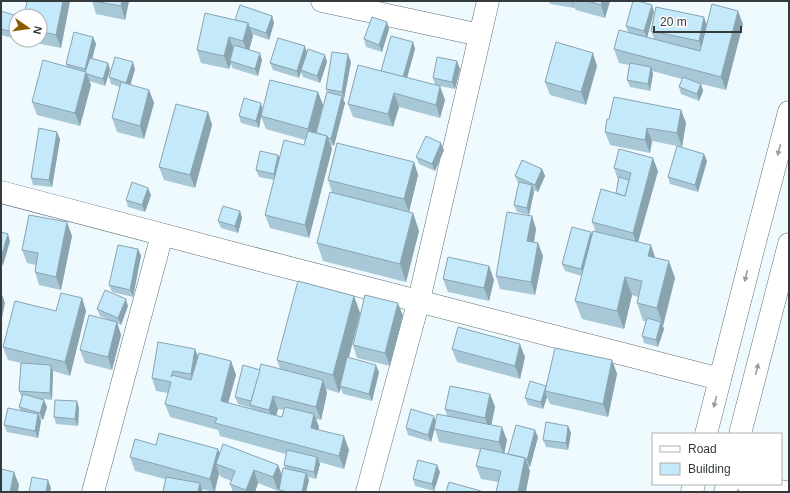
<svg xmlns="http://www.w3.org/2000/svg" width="790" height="493" font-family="Helvetica,sans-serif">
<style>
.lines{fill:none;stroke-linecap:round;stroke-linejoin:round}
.minor-casing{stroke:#636e74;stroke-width:23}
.major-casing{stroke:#636e74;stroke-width:23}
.minor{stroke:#fff;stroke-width:22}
.major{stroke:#fff;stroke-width:22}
.wall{fill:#a9c8d7;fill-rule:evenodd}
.shaded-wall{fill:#89a3af}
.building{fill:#c4e9fa;stroke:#89a3af}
.oneway{fill:#9a9c9e}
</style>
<rect width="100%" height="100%" fill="#effaff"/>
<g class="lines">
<g class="minor-casing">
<g id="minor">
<polyline points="322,1 480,35"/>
<path d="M1 192C240 256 481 317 720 379"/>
<polyline points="748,484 785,492"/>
<polyline points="93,492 162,235"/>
<polyline points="367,492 419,300 488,1"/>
</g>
</g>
<g class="major-casing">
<g id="major">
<polyline points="706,434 754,246 789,112"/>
<polyline points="740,434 789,244"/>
<polyline points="692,492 694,484"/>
<polyline points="725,492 728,484"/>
</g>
</g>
<use href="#minor" class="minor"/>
<use href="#major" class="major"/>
</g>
<g class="wall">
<polygon points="27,1 70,1 61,48 26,41 26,40 40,40 40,16"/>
<polygon points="92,1 129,1 125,20 96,14"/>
<polygon points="549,1 610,1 605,18 576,10 574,7 574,8 550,4"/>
<polygon points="1,11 16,21 16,24 12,38 1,35"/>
<polygon points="654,12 647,37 654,39 651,31 704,17 707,25 743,24 726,90 701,84 703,91 699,101 681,94 679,87 682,79 652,71 653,74 650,91 630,87 627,80 629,65 619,63 614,49 628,32 626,26"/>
<polygon points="272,16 274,23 269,40 252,34 253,36 249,50 262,60 258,76 232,68 231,63 229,69 201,63 197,50 235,20"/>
<polygon points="387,22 389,29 382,52 366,47 364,39"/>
<polygon points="93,37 96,44 92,58 108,63 110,70 105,86 89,81 91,85 80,126 37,115 32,102 67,67 66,64"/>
<polygon points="413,42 415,49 407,78 445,100 440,118 399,107 393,127 353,117 348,104 381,71"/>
<polygon points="307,53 325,55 327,62 320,83 303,77 301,72 299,78 273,70 270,63"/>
<polygon points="351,62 344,99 343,99 345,103 334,146 331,145 332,149 309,238 270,228 265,215 274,180 259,177 256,170 278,155 279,158 304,145 305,140 266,129 261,117 259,128 241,123 239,116 318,92 323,105 316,133 327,92 326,89"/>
<polygon points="597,66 586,105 550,95 545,82"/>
<polygon points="135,69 130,85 149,90 154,103 144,139 117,132 112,118 120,87 111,84 109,77"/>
<polygon points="460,69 455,89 435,85 433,78"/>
<polygon points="681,110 686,123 682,147 652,141 650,153 610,145 605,132 609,119"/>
<polygon points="208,112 212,125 195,188 164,180 159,167"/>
<polygon points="60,139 52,187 33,185 31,178"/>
<polygon points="444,150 435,171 419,164 416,157"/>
<polygon points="707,161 698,192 670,184 668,177"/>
<polygon points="414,162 418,175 409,212 413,213 419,231 406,282 323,261 317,243 332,192 328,180"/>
<polygon points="614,168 658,171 638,242 655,257 675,278 663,326 664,329 658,347 644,343 642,336 646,321 643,321 637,303 638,297 632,295 624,329 582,319 575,301 582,276 565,271 562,264 592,234 596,232 592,222 616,193 618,180"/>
<polygon points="542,169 545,176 538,192 533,190 534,192 529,215 517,212 514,205 519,184 518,183 515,176"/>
<polygon points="151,195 145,212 128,207 126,200"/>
<polygon points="240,211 242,218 238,233 221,228 218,221"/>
<polygon points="532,216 536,229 534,242 538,243 543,256 535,295 500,289 496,276"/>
<polygon points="1,232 10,241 3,265 1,265"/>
<polygon points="72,236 61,290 39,285 35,272 36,265 27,263 22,250"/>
<polygon points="138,249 141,256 133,297 112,292 109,285"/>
<polygon points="489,266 494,280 489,301 448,292 443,279"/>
<path d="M354 296 360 313 403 316 390 366 357 358 353 345 359 318 349 358 379 372 372 401 343 394 341 388 339 393 326 389 327 393 321 420 316 419 319 427 318 430 349 450 344 469 319 462 320 464 316 479 308 477 309 480 306 492H279V486L278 491 258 483 255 492H233L230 484 232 481 221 477 219 474 215 492H213L135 471 130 457 156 445 218 449 220 454 278 465 282 475 285 468 284 465 286 454 220 436 218 430 170 417 165 404 168 393 156 391 152 378 195 349 198 356 231 361 236 375 228 403 252 409 251 408 238 404 235 397 260 370 280 369 277 360ZM278 409 284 410 282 417 276 416Z"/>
<polygon points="82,298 86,311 70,376 53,371 52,400 43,399 47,407 43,420 40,419 41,421 38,438 7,432 4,425 20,410 19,407 22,398 19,391 21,363 8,360 3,347 56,311"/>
<polygon points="128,306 121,325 117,323 121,335 112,370 85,363 80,350 107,319 100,316 97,309"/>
<polygon points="452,349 525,357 520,379 457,362"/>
<polygon points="612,360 617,374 608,417 550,404 547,397 543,409 528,405 525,398 546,387"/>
<polygon points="490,394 495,407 491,425 507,440 504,453 508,454 538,437 530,467 528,467 530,471 498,482 481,479 476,466 480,450 439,442 435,429 431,442 408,435 406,428 436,422 447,416 445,409"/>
<polygon points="79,408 78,426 56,424 54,417"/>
<polygon points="568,426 571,433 568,450 546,447 543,440"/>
<polygon points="440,472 434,491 415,486 413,479"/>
</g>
<g class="shaded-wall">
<polygon points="63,1 70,1 61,48 56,35"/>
<polygon points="122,1 129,1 125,20 121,6"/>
<polygon points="571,1 572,1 574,7 574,8"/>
<polygon points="602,1 610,1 605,18 601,5"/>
<polygon points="652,5 654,12 647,38 644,31"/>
<polygon points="738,11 743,24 726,90 721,77"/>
<polygon points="14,15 16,21 16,24 12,38 9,31"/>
<polygon points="272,16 274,23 269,40 266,33"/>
<polygon points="704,17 708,30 703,54 699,41"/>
<polygon points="387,22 389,29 382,52 379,45"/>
<polygon points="248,23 253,36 248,54 243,41"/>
<polygon points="93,37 96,44 88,75 87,74 85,69"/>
<polygon points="229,37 234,50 230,61 231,63 229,69 224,56"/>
<polygon points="413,42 415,49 405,85 402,78"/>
<polygon points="305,46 307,53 301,70 301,72 299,78 297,71"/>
<polygon points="260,53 262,60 258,76 255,69"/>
<polygon points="593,53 597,66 586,105 581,92"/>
<polygon points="348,54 351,62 344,99 342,92"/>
<polygon points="325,55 327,62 320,83 317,76"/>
<polygon points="457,61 460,69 455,89 452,82"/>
<polygon points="133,62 135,69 129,90 126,83"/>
<polygon points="108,63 110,70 105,86 103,79"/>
<polygon points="651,67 653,74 650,91 648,84"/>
<polygon points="86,72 91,85 80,126 75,113"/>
<polygon points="701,84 703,91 699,101 697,94"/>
<polygon points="440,86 445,100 440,118 436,105"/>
<polygon points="149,90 154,103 144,139 140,126"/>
<polygon points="318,92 323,105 313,142 308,129"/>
<polygon points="394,93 399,107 393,127 388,114"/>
<polygon points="342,96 345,103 334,146 331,139"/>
<polygon points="261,103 263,110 261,116 261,117 259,128 256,121"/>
<polygon points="681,110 686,123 682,147 677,133"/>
<polygon points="208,112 212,125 195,188 190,175"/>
<polygon points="647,128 652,141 650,153 645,140"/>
<polygon points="57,132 60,139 52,187 49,180"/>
<polygon points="327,136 332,149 309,238 305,225"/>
<polygon points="441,143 444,150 435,171 432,164"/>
<polygon points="704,154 707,161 698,192 695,185"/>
<polygon points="278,155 281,162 276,181 274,174"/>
<polygon points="653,158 658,171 637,246 633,233"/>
<polygon points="414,162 418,175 409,212 404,199"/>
<polygon points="542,169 545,176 538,192 535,185"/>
<polygon points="532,185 534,192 529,215 527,208"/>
<polygon points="148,188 151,195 145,212 142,205"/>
<polygon points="240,211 242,218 238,233 235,226"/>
<polygon points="413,213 419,231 406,282 400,264"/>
<polygon points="532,216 536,229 532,254 527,241"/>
<polygon points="67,222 72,236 61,290 56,277"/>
<polygon points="591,232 594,239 584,276 581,269"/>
<polygon points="8,234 10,241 3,265 1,258"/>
<polygon points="538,243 543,256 535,295 531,282"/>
<polygon points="651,245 657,263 648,256"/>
<polygon points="138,249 141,256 133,297 130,290"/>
<polygon points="669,261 675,278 663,326 657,308"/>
<polygon points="489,266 494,280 489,301 484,288"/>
<polygon points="625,277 632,295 624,329 617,311"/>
<polygon points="1,292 5,303 1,323"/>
<polygon points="354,296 360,313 341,387 340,386 341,388 339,393 333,375"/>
<polygon points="82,298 86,311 70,376 65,362"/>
<polygon points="126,299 128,306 121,325 118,318"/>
<polygon points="398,303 403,316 390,366 385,353"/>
<polygon points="117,322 121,335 112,370 108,357"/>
<polygon points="661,322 664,329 658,347 656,340"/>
<polygon points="520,344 525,357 520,379 515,366"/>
<polygon points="195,349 200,363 195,387 191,374"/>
<polygon points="612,360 617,374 608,417 603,404"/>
<polygon points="231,361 236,375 225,414 221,401"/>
<polygon points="51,365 53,372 52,400 50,393"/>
<polygon points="376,365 379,372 372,401 369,394"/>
<polygon points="323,380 327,393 321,420 316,407"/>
<polygon points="546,386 548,392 545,391 547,397 543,409 541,402"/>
<polygon points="490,394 495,407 490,431 485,418"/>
<polygon points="273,396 278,409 274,423 269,410"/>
<polygon points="44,400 47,407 43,420 40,413"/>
<polygon points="77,401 79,408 78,426 75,419"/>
<polygon points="38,414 41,421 38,438 35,431"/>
<polygon points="314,414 319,427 315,441 311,428"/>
<polygon points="434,416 436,423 431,442 428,435"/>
<polygon points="568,426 571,433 568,450 566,443"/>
<polygon points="502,427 507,440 504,455 499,442"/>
<polygon points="535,430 538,437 530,467 527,460"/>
<polygon points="344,436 349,450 344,469 339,456"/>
<polygon points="218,449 223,462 216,464 219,474 214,492 210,479"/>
<polygon points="317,457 320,464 316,479 314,472"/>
<polygon points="525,458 530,471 526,492 518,492"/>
<polygon points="278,465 283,478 278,491 273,477"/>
<polygon points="437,465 440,472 434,491 432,484"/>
<polygon points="254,470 258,483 255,492 247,492 246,490"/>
<polygon points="14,472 19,485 18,492 10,492"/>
<polygon points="306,473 309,480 306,492 302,492"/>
<polygon points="48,480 51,488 50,492 46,492"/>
<polygon points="200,483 203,492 198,492"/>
</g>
<g class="building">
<polygon points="27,1 63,1 56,35 40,31 40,16 24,16"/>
<polygon points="93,1 122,1 121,6"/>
<polygon points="587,1 602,1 601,5"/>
<polygon points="633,1 638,1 652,5 644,31 626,26"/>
<polygon points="712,4 738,11 721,77 614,49 619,30 700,51"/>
<polygon points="240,5 272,16 266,33 249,27 248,23 235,20"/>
<polygon points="656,7 704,17 699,41 651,31"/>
<polygon points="1,11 14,15 9,31 1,29"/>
<polygon points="205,13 248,23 243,41 229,37 224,56 197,50"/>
<polygon points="372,17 387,22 379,45 364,39"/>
<polygon points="74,32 93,37 85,69 66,64"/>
<polygon points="391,36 413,42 403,77 381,71"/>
<polygon points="278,38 305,46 297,71 270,63"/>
<polygon points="556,42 593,53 581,92 545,82"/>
<polygon points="234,45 260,53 255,69 230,61"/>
<polygon points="308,49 325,55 317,76 301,70"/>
<polygon points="332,52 348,54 342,92 326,89"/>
<polygon points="115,57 133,62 126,83 109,77"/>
<polygon points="437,57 457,61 452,82 433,78"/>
<polygon points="90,58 108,63 103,79 87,74 85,72"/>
<polygon points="43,60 86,72 75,113 32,102"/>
<polygon points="630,63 651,67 648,84 627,80"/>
<polygon points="358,65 440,86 436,105 394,93 388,114 348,104"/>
<polygon points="683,77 701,84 697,94 679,87"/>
<polygon points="270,80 318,92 308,129 261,116"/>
<polygon points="121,82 149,90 140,126 112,118"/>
<polygon points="327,92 342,96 331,139 328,138 327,136 316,133"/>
<polygon points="614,97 681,110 677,133 647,128 645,140 605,132 607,119 609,119"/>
<polygon points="244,98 261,103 256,121 239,116"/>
<polygon points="176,104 208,112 190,175 159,167"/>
<polygon points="39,128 57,132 49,180 31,178"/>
<polygon points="308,131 327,136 305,225 265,215 284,140 304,145"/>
<polygon points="426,136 441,143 432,164 416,157"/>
<polygon points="337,143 414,162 404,199 328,180"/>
<polygon points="677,146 704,154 695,185 668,177"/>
<polygon points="619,149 653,158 633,233 592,222 601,189 625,196 631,173 614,168"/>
<polygon points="260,151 278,155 274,174 256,170"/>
<polygon points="522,160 542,169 535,185 515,176"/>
<polygon points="619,177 629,180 625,196 616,193"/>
<polygon points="132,182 148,188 142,205 126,200"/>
<polygon points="519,182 532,185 527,208 514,205"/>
<polygon points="330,192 413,213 400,264 317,243"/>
<polygon points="223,206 240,211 235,226 218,221"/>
<polygon points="507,212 532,216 527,241 538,243 531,282 496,276"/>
<polygon points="29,215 67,222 56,277 35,272 38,253 22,250"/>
<polygon points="572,227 591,232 581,269 562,264"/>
<polygon points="593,231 651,245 648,256 669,261 657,308 637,303 642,281 625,277 617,311 575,301"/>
<polygon points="1,232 8,234 1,258"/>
<polygon points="118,245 138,249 130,290 109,285"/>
<polygon points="448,257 489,266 484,288 443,279"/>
<polygon points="298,281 354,296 333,375 277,360"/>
<polygon points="105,290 126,299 118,318 97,309"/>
<polygon points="61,293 82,298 65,362 3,347 15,301 56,311"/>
<polygon points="365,295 398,303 385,353 353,345"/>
<polygon points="89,315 117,322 108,357 80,350"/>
<polygon points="647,318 661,322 656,340 642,336"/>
<polygon points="458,327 520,344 515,366 452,349"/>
<polygon points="158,342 195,349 191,374 173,371 171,377 172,375 191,380 199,353 231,361 221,401 282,417 285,407 314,414 311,428 344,436 339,456 215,423 217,418 165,404 171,382 152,378"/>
<polygon points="555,348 612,360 603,404 545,391"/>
<polygon points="347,357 376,365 369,394 340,386"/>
<polygon points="21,363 51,365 50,393 19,391"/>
<polygon points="261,364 323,380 316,407 273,396 269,410 250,405"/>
<polygon points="243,365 260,370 251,401 235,397"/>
<polygon points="530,381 546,386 541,402 525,398"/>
<polygon points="450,386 490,394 485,418 445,409"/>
<polygon points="23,394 44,400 40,413 19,407"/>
<polygon points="55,400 77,401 75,419 54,417"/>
<polygon points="8,408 38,414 35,431 4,425"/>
<polygon points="411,409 434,416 428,435 406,428"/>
<polygon points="437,414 502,427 499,442 434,429"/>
<polygon points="546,422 568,426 566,443 543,440"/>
<polygon points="516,425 535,430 527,460 525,458 508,454"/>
<polygon points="159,433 218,449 210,479 130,457 135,439 156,445"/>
<polygon points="223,444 278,465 273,477 254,470 246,490 230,484 235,471 216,464"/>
<polygon points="481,448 525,458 518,492 496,492 501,471 476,466"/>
<polygon points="287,450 317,457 314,472 284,465"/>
<polygon points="418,460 437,465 432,484 413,479"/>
<polygon points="283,468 306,473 302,492 288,492 279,490"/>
<polygon points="1,469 14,472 10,492 1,492"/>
<polygon points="32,477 48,480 46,492 29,492"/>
<polygon points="166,477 200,483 198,492 163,492"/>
<polygon points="449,482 481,491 481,492 446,492"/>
</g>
<defs><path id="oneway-solid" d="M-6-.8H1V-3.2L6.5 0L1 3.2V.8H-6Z"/></defs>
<g class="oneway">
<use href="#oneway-solid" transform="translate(779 150) rotate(105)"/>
<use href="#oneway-solid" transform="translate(746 276) rotate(104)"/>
<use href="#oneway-solid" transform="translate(757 369) rotate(-76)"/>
<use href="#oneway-solid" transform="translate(715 402) rotate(104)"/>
</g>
<rect width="790" height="493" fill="none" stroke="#353a3c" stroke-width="4"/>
<rect x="652" y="433" width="130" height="52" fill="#ffffff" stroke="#aeb0b1"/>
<rect x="660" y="446" width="20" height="6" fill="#ffffff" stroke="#aeb0b1"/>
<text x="688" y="453" font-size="12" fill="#353a3c">Road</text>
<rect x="660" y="463" width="20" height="12" fill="#c4e9fa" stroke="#aeb0b1"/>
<text x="688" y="473" font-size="12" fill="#353a3c">Building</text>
<g transform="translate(28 28) rotate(103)"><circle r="19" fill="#ffffff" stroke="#aeb0b1"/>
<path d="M0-3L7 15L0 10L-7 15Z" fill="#8a5a00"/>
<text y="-6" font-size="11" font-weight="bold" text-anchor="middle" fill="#353a3c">N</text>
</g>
<path d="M654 26v6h87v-6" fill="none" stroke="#353a3c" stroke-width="2"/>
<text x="660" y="26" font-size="12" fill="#353a3c" stroke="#ffffff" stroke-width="3" paint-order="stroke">20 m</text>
</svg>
